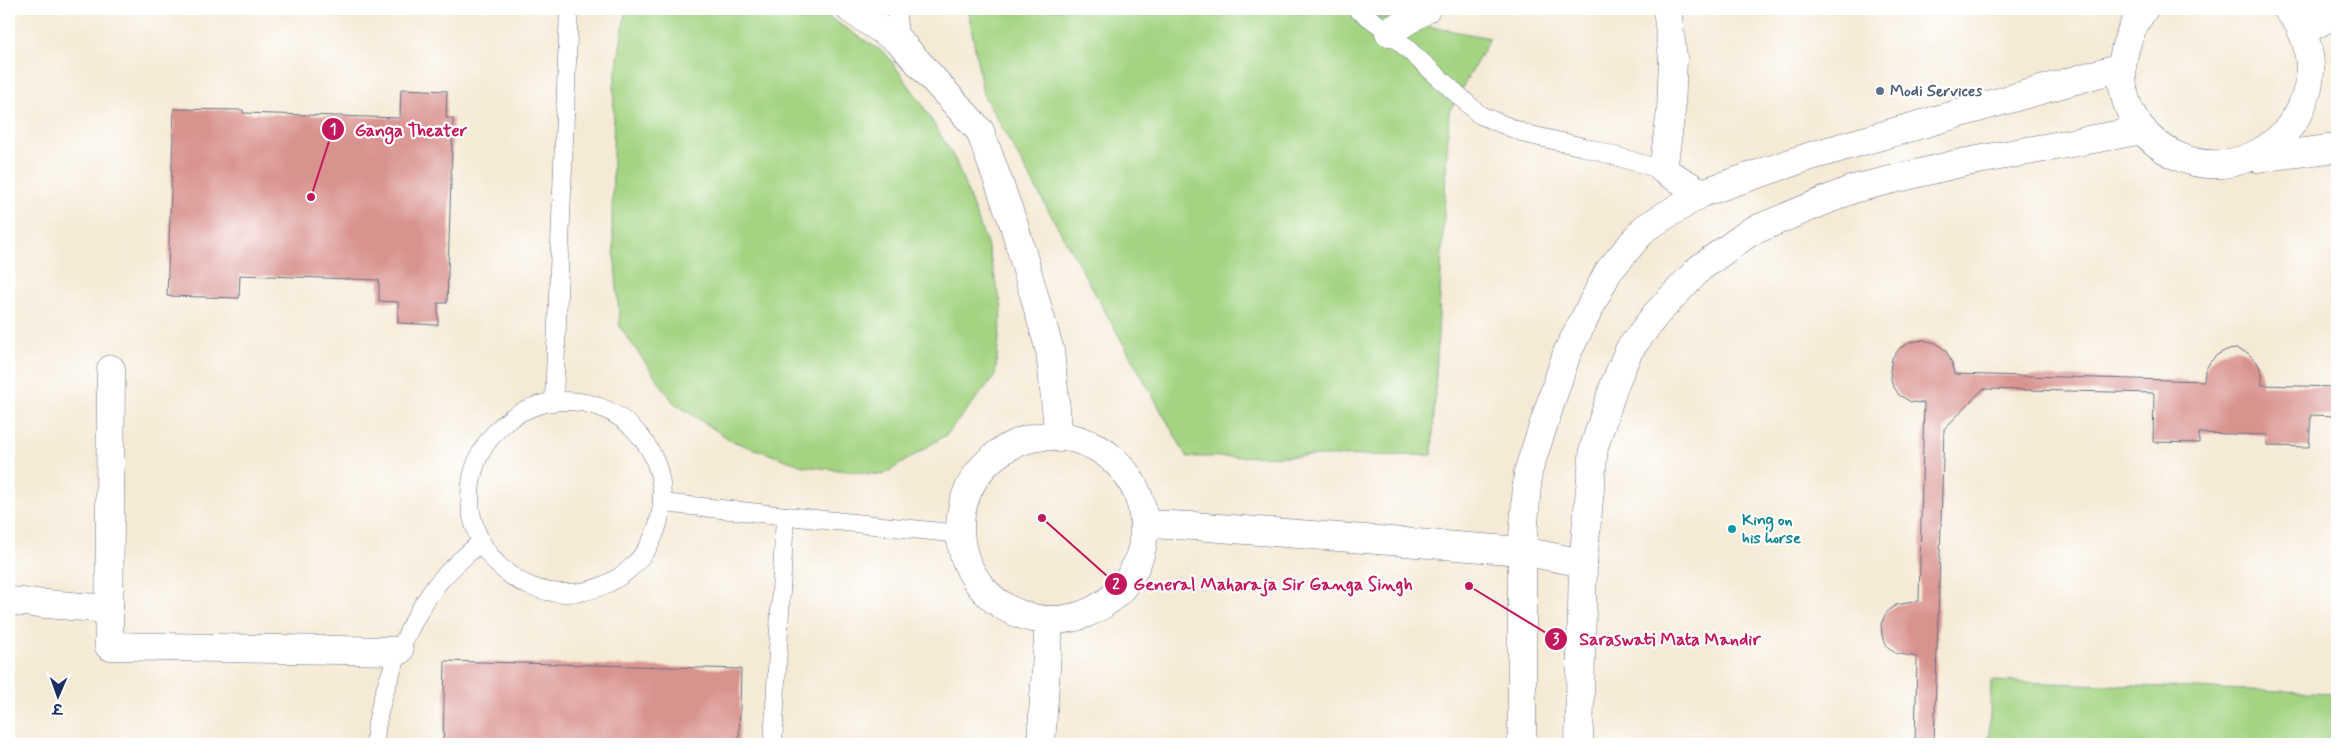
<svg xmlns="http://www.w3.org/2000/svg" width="2346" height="753" font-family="Mynerve,'Playpen Sans Deva',sans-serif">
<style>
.green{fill:#a4d482;stroke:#608270}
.building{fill:#d9938f}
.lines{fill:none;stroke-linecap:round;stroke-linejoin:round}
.service-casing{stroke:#677088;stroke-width:19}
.minor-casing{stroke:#677088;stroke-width:29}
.tertiary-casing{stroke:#677088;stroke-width:29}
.service{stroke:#fff;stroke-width:18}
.minor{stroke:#fff;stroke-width:28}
.tertiary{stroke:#fff;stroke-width:28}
.service-dot{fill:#5c6f8a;stroke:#fff;stroke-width:2}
.culture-dot{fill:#0f9aa8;stroke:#fff;stroke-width:2}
.labels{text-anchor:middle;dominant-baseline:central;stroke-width:4.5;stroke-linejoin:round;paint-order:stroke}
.service-label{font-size:16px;font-weight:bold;fill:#4e5e75;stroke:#fff;text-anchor:start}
.culture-label{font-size:16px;font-weight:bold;fill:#0d838f;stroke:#fff;text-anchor:start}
.leader{fill:none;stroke:#c2185b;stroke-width:2}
.callout-dot{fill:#c2185b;stroke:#fff;stroke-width:2}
.mark-label{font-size:15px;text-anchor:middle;font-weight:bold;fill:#fff}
.callout-label{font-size:18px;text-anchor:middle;font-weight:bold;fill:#c2185b;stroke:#fff;stroke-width:4.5;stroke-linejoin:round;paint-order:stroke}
</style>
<rect width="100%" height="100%" fill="#fff"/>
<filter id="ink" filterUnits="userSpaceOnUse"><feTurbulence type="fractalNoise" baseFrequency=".02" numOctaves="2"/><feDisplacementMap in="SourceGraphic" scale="10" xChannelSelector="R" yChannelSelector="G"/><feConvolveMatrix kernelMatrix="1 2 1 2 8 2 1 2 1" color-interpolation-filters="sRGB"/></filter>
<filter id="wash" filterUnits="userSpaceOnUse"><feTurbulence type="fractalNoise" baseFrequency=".0096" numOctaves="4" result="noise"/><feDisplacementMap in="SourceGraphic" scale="20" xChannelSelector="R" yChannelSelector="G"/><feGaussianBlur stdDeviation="1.12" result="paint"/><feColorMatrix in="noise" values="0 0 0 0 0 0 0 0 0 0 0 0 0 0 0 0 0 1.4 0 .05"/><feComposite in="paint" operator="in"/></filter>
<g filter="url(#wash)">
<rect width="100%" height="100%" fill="#f5ead5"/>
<g class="green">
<polygon points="626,9 816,9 886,54 920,101 955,159 987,244 1002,308 995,376 946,435 883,475 803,466 732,441 674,403 620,327 612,224 614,86"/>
<polygon points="968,9 1356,9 1359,13 1490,38 1449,112 1432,455 1187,457 983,94"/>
<polygon points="1991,681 2337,693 2337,744 1989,744"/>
</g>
<g id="blocks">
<g class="building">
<polygon points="401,89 447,91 446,118 453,118 447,303 438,303 438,325 398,323 398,302 379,301 379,280 240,275 239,298 167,296 174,109 243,110 243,113 400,118"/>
<polygon points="1923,340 1936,343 1946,351 1952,363 1954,374 2204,381 2205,371 2210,362 2217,355 2226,350 2237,349 2248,353 2257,362 2262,373 2262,385 2337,387 2337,416 2311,415 2309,447 2267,446 2267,435 2199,433 2199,443 2153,442 2154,393 1983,389 1944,429 1934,744 1915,744 1917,657 1895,653 1887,646 1882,636 1881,624 1886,613 1896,605 1919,601 1924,403 1911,402 1899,395 1892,384 1890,371 1892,358 1900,348 1911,342"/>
<polygon points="445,661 741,669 739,744 443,744"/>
</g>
</g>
</g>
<g filter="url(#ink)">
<use href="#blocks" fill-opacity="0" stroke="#677088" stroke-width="1"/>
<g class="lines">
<g class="service-casing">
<g id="service">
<polyline points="896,9 900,42"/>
<polyline points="1357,9 1389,32 1480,115 1526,134 1584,147 1663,170"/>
<circle cx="566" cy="497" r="96"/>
<polyline points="554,401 569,9"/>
<polyline points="663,503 960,534"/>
<path d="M375 744C376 699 406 628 432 591 444 573 465 557 480 542"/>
<polyline points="773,744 785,516"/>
</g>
</g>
<g class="minor-casing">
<g id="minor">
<polyline points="850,9 900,42 980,131 1014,225 1050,351 1059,438"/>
<polyline points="1667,9 1673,58 1671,111 1663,170 1702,193"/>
<polyline points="1389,32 1426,9"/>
<polyline points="111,369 109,646 399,651"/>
<circle cx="1052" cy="528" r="92"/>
<polyline points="1145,524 1193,526 1522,551 1583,563"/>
<polyline points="9,601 109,609"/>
<polyline points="1041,744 1049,622"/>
</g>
</g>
<g class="tertiary-casing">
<g id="tertiary">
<path d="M2144 9C2107 60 2116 128 2177 156 2233 182 2296 144 2308 87 2314 61 2306 28 2287 9"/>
<polyline points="2302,32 2337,13"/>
<polyline points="2257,158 2337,148"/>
<polyline points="1522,744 1522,551 1528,472 1567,353 1608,272 1645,228 1702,193 1811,156 2121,67"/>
<polyline points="1579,744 1583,563 1594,447 1615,383 1629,350 1657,313 1700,268 1750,232 1853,189 1961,163 2143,130"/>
</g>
</g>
<use href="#service" class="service"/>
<use href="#minor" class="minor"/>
<use href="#tertiary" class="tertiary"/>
</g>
</g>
<circle class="service-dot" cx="1880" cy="91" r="5"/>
<circle class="culture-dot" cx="1732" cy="529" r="5"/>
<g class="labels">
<g class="service-label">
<text x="1890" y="91">Modi Services</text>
</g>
<g class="culture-label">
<text x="1742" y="520">King on<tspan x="1742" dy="18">his horse</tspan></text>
</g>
</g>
<path class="leader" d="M311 197L333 129M1042 518L1116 584M1469 586L1556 639"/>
<g class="callout-dot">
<circle cx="311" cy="197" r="5"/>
<circle cx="1042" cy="518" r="5"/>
<circle cx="1469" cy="586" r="5"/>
<circle cx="333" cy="129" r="12"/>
<circle cx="1116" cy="584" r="12"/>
<circle cx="1556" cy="639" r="12"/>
</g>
<g class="mark-label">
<text x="333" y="134">1</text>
<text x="1116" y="589">2</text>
<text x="1556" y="644">3</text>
</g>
<g class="callout-label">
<text x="411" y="136">Ganga Theater</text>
<text x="1273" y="590">General Maharaja Sir Ganga Singh</text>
<text x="1670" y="645">Saraswati Mata Mandir</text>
</g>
<rect width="2346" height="753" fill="none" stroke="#fff" stroke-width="30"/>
<g transform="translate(58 696) rotate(182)" stroke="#ffffff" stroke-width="4" paint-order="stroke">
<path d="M0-4L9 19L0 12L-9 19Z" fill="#1b2f5e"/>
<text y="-8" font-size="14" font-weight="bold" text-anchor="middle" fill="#1b2f5e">उ</text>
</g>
</svg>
